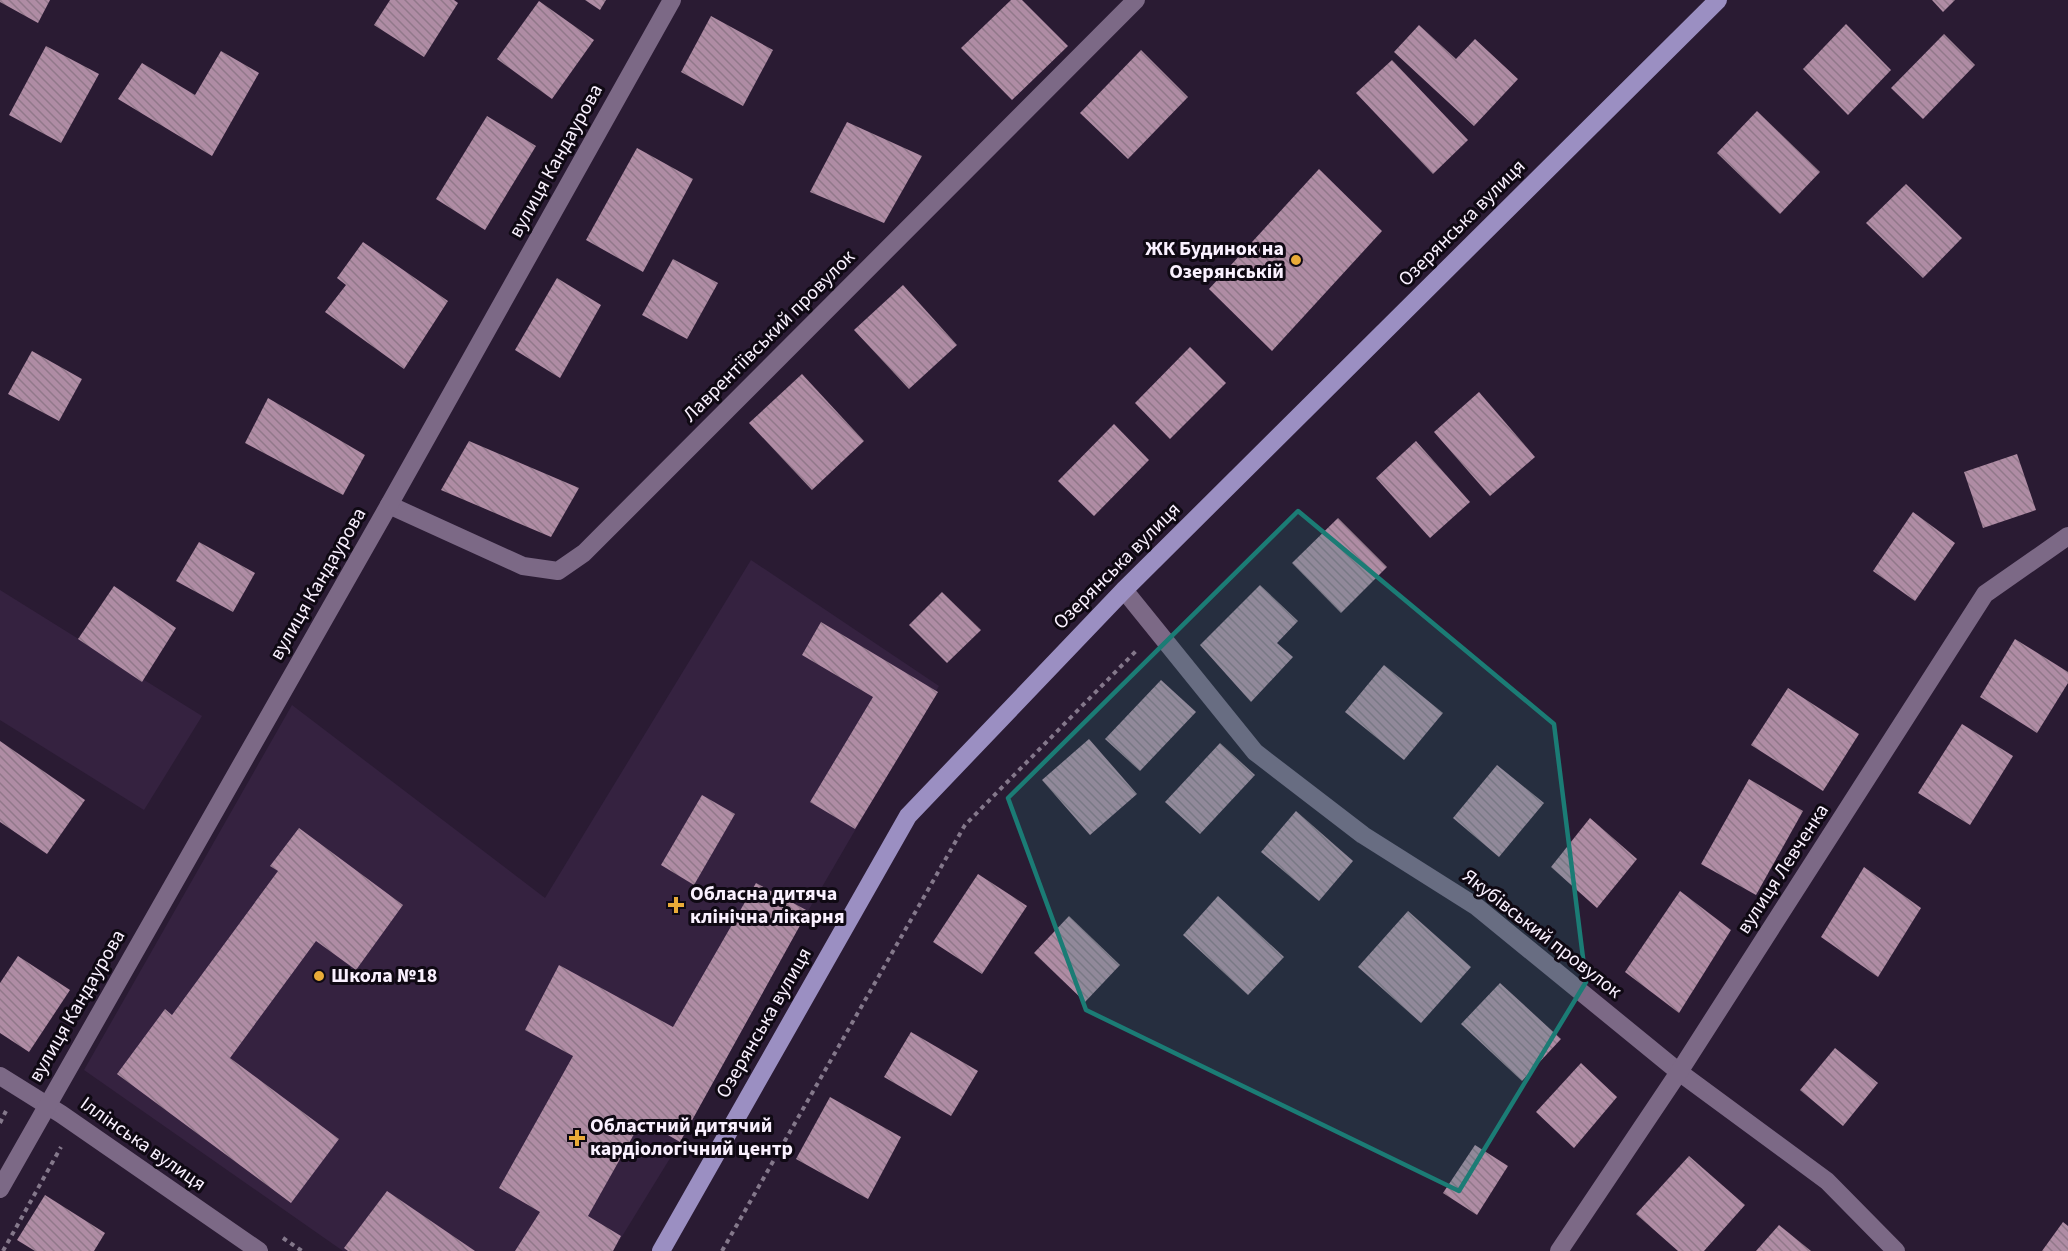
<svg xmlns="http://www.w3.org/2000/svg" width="2068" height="1251" font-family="'Source Sans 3',sans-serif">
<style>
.built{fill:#352240}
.building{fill:url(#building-back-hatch)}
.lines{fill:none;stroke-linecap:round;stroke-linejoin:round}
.path{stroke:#84788b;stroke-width:4;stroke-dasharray:4.5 4.5;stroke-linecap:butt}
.minor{stroke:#7c6986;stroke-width:18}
.major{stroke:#9b8fc2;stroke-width:18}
.marked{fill:#1b7c75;fill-opacity:0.2;stroke:#1b7c75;stroke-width:4.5;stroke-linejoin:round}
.poi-dot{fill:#e9ab38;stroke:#0f0913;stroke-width:2}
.labels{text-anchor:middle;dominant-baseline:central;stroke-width:6;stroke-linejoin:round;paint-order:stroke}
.street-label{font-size:20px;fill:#faf1ff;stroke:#0f0913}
.poi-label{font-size:20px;font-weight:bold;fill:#faf1ff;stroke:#0f0913;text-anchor:start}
</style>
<defs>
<pattern id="building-back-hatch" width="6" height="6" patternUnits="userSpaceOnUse" patternTransform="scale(1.5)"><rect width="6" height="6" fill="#af8ca4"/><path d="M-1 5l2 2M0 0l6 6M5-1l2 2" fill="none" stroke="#91788a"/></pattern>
</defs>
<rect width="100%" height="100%" fill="#2a1b33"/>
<g class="built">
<polygon points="751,560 939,686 808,911 680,1142 613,1251 343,1251 84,1070 292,705 545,898"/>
<polygon points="0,590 202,716 144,810 0,720"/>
</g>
<g class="building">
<polygon points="0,0 50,0 38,23 0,2"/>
<polygon points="390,0 454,0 458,3 424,57 374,25"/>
<polygon points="585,0 606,0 600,10"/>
<polygon points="1011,0 1022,0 1068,46 1012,100 961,48"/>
<polygon points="1932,0 1955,0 1943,12"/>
<polygon points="539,1 594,40 552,99 497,59"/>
<polygon points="711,16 773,50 743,106 681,72"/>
<polygon points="1846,24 1891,70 1848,115 1803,69"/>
<polygon points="1419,25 1456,59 1475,39 1518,79 1474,126 1394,52"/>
<polygon points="1944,34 1975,65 1923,119 1891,88"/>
<polygon points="46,46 99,74 61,143 9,115"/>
<polygon points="1141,50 1188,97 1128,159 1080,113"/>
<polygon points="221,51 259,73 212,156 118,99 142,63 195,95"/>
<polygon points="1392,60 1468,140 1433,174 1356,93"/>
<polygon points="1757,111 1820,172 1780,214 1717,153"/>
<polygon points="487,116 536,146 485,230 436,199"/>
<polygon points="847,122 922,156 884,223 810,192"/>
<polygon points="637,148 693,179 643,272 586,240"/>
<polygon points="1319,169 1382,231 1272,351 1209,289"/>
<polygon points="1906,184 1962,238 1923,278 1866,223"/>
<polygon points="363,242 448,301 404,369 325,312 346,285 337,278"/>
<polygon points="673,259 718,283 687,339 642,315"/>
<polygon points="557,278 601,305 560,378 515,350"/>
<polygon points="903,285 957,345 909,389 854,330"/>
<polygon points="1190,347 1226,383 1170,439 1135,403"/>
<polygon points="32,351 82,379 59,421 8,394"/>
<polygon points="802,374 864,441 812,490 749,423"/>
<polygon points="1479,392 1535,457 1490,496 1434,432"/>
<polygon points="268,398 365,455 343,495 245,443"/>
<polygon points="1114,424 1149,460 1094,516 1058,481"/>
<polygon points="469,441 579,488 551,537 441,490"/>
<polygon points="1416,441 1470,502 1430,538 1376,478"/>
<polygon points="2017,454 2036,510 1983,528 1964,472"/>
<polygon points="1913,512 1955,543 1915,601 1873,571"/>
<polygon points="1338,518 1387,567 1341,613 1292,563"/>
<polygon points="199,542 255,573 233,612 176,581"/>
<polygon points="1260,585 1298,621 1277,643 1293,657 1251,702 1200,645"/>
<polygon points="114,586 176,628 142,682 78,639"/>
<polygon points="942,592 981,630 947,663 909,625"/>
<polygon points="821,622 938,692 855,829 810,802 873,697 802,655"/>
<polygon points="2015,639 2068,672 2068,683 2037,733 1980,697"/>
<polygon points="1384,665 1443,713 1404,760 1345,712"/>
<polygon points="1161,680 1196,712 1140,771 1105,739"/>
<polygon points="1788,688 1859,734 1823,791 1751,745"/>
<polygon points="1962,724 2013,756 1970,825 1918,793"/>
<polygon points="1089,739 1137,794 1090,835 1042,780"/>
<polygon points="0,741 85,800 47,854 0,822"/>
<polygon points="1220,743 1255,775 1200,834 1165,802"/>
<polygon points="1497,765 1544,803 1499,857 1453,818"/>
<polygon points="1749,779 1803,811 1756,895 1701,864"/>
<polygon points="702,795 735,814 694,885 661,865"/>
<polygon points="1296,811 1353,861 1319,901 1261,852"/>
<polygon points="1590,818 1637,859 1597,908 1551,867"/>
<polygon points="299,828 403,905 356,970 316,941 230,1058 339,1139 291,1203 117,1074 165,1009 172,1015 278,871 270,866"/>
<polygon points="1864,867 1921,908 1878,977 1821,937"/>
<polygon points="978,874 1027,906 982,974 933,942"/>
<polygon points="756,883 808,911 680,1142 642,1120 588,1216 621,1236 613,1251 515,1251 540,1212 499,1188 573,1056 525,1030 559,965 673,1027"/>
<polygon points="1680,891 1731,930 1679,1013 1625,972"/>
<polygon points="1218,896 1284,957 1248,995 1183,935"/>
<polygon points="1408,911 1471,967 1421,1023 1358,967"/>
<polygon points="1069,916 1120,965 1085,1002 1034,953"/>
<polygon points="18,956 70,990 29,1052 0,1033 0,983"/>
<polygon points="1500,983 1561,1039 1522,1081 1461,1024"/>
<polygon points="911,1032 978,1071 951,1116 884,1077"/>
<polygon points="1835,1048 1878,1083 1843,1126 1800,1090"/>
<polygon points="1581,1063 1617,1097 1574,1148 1536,1112"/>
<polygon points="830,1097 901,1137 868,1199 796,1159"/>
<polygon points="1475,1145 1508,1166 1477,1215 1443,1193"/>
<polygon points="1689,1156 1745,1205 1704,1251 1678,1251 1636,1214"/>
<polygon points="387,1191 475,1251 348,1251 344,1248"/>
<polygon points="45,1195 105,1233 94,1251 35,1251 17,1240"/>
<polygon points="2063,1222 2068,1226 2068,1251 2042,1251"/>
<polygon points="1779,1225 1811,1251 1756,1251"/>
</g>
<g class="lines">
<g class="path">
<polyline points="0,1123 6,1111"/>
<polyline points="283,1238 302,1251"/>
<polyline points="3,1251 61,1147"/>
<polyline points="722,1251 965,825 1138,649"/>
</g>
<g class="minor">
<polyline points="389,505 523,566 558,571 584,553 1136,0"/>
<polyline points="1124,590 1255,752 1363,835 1477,907 1679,1072 1827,1181 1896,1251"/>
<polyline points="0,1076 61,1114 259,1251"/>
<polyline points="0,1189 389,505 672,0"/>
<polyline points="1559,1251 1679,1072 1985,594 2068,536"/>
</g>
<polyline class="major" points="661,1251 908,816 1124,590 1718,0"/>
</g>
<path class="marked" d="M1298 511 1554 724 1586 982 1459 1191 1086 1010 1008 798Z"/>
<g class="poi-dot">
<circle cx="1296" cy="260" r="6"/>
<path d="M673 896h6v6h6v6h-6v6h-6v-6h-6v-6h6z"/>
<circle cx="319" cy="976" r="6"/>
<path d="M574 1129h6v6h6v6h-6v6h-6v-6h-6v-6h6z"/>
</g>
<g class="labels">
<g class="street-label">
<text transform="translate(556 161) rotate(-61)">вулиця Кандаурова</text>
<text transform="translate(1462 223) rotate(-45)">Озерянська вулиця</text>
<text transform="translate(769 336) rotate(-45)">Лаврентіївський провулок</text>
<text transform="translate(1117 566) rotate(-45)">Озерянська вулиця</text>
<text transform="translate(318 584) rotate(-60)">вулиця Кандаурова</text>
<text transform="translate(1783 869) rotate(-57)">вулиця Левченка</text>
<text transform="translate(1542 934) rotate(38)">Якубівський провулок</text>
<text transform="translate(77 1006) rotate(-60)">вулиця Кандаурова</text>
<text transform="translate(764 1023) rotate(-60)">Озерянська вулиця</text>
<text transform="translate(143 1144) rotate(35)">Іллінська вулиця</text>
</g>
<g class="poi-label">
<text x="1284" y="249" text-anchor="end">ЖК Будинок на<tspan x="1284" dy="23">Озерянській</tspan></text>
<text x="690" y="894">Обласна дитяча<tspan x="690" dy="23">клінічна лікарня</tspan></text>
<text x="331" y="976">Школа №18</text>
<text x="590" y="1126">Областний дитячий<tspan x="590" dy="23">кардіологічний центр</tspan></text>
</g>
</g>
</svg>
